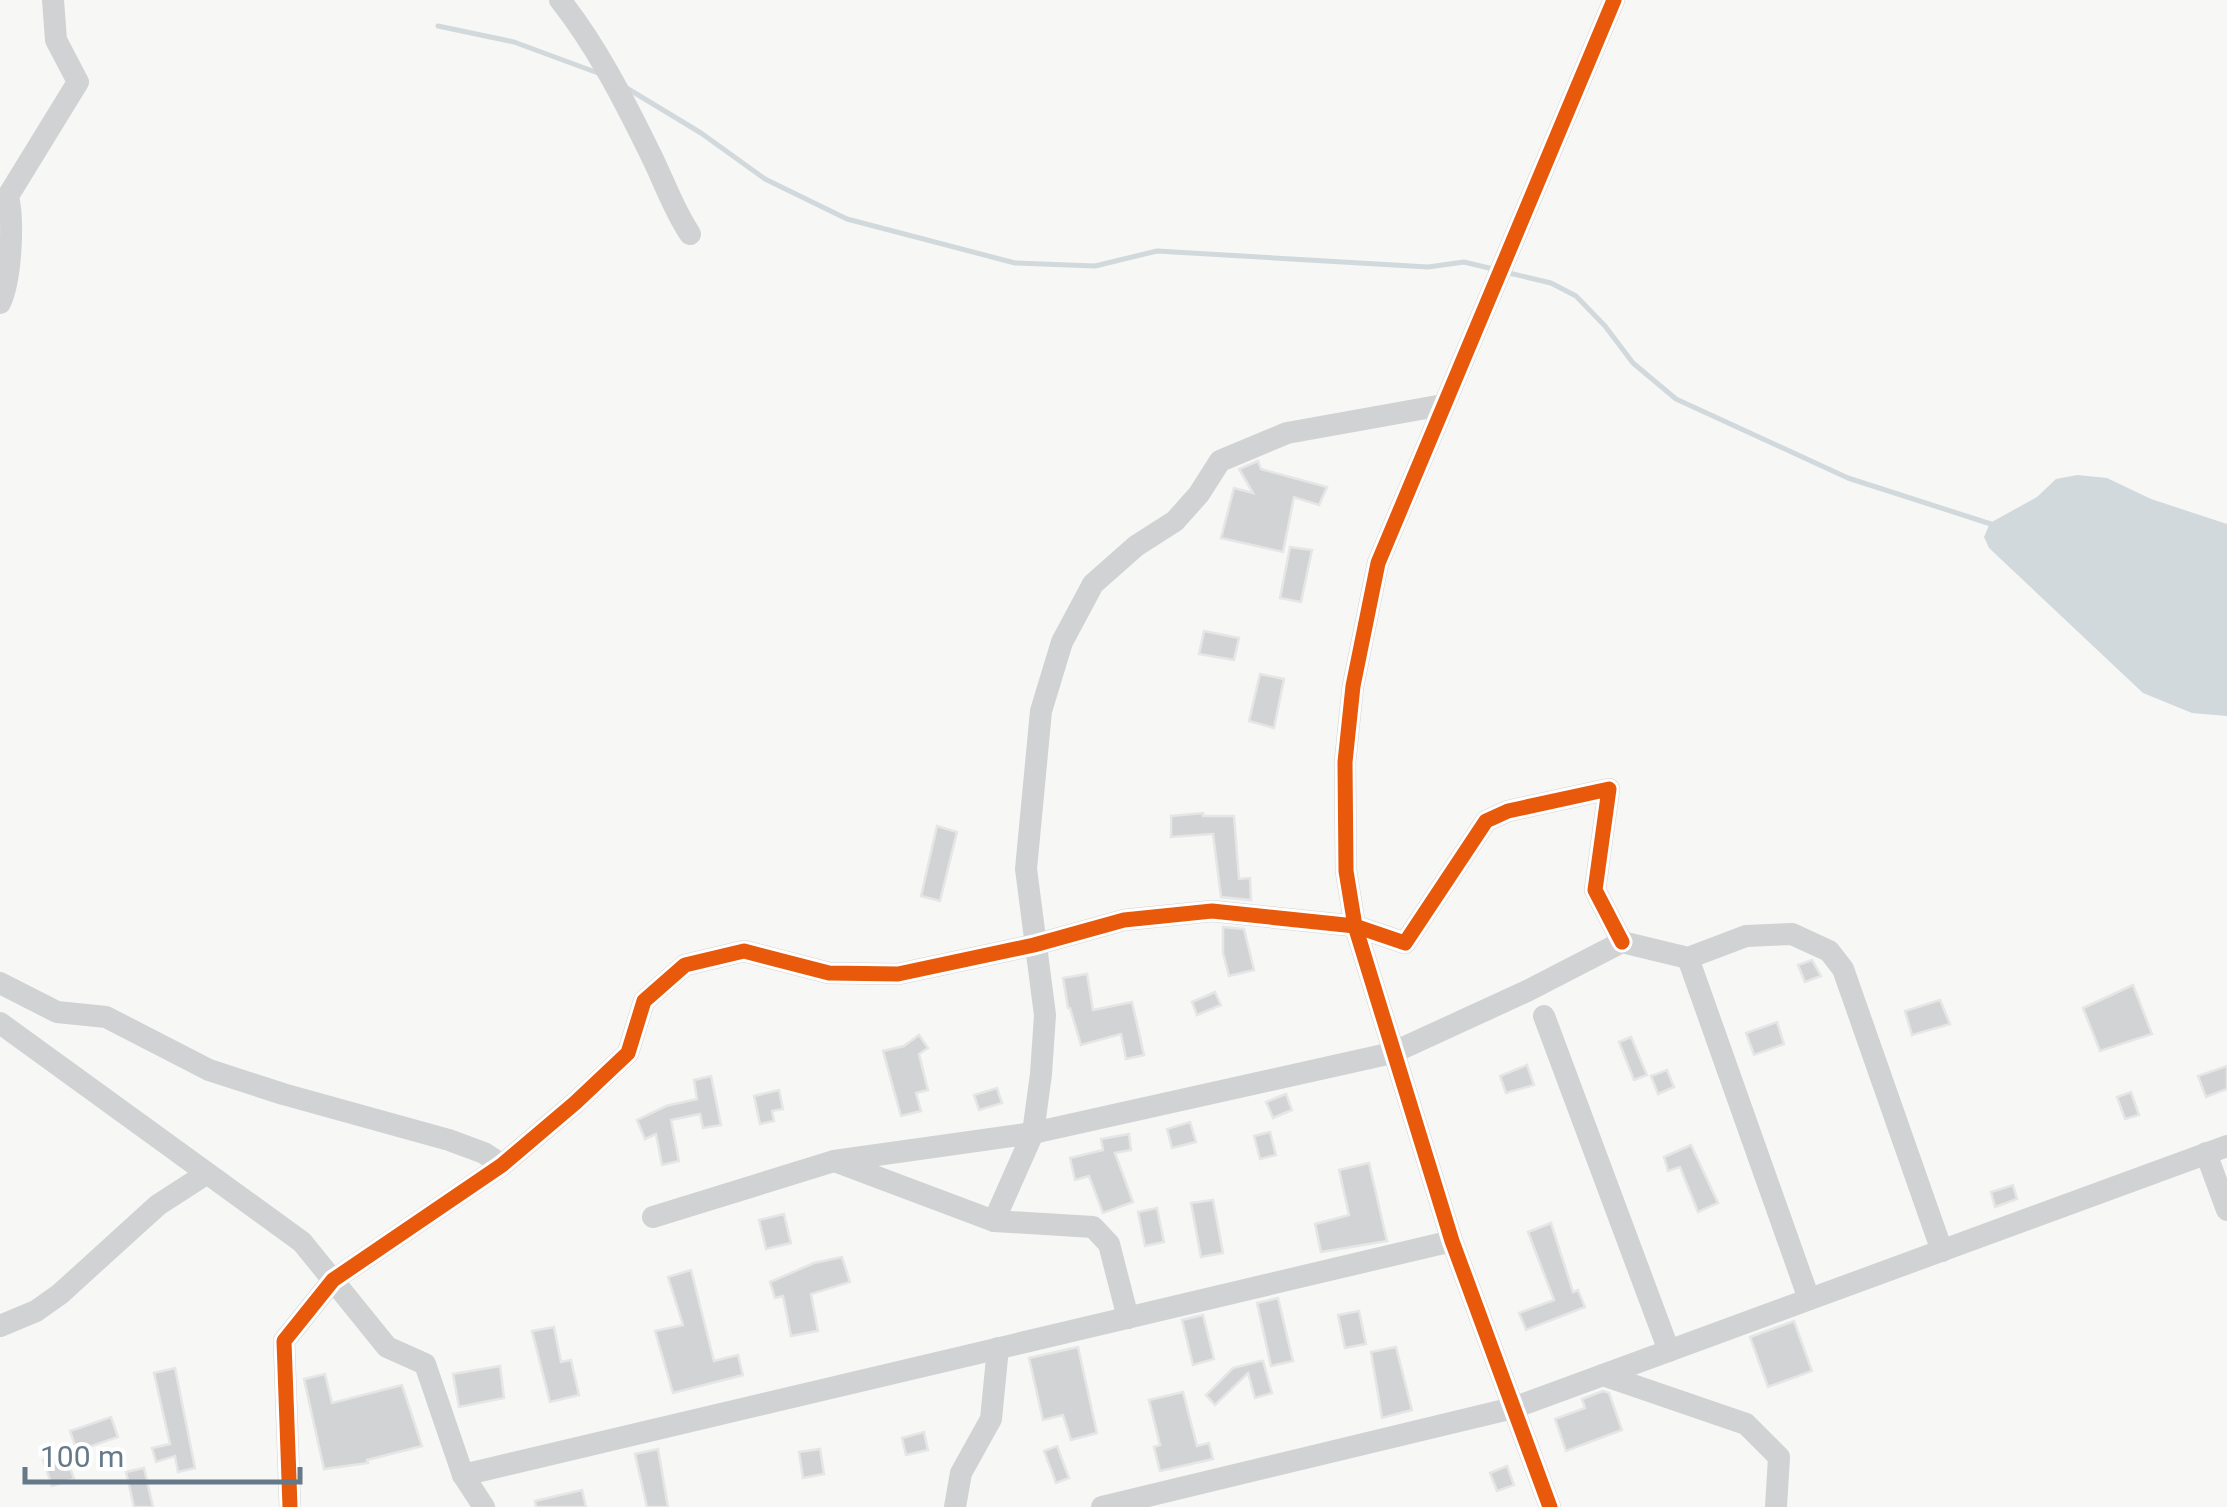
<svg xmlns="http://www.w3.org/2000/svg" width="2227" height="1507" font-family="Roboto,sans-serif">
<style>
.water{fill:#d1d9dc}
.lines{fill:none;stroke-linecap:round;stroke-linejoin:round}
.stream{stroke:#d1d9dc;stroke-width:5}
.building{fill:#d2d3d4;stroke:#e6e6e6;stroke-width:2.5}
.street{stroke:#d1d2d3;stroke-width:22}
.cycleway-casing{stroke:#fff;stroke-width:21}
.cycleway{stroke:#e8590c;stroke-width:15}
</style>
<rect width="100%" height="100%" fill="#f7f7f6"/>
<polygon class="water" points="2077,475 2107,478 2151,499 2227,524 2227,716 2192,713 2143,693 1989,548 1984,537 1990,523 2037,497 2056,479"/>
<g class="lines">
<g class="stream">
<polyline points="438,26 514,42 598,73"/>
<polyline points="625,87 701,133 765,179 847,219 1015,263 1095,266 1157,251 1428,267 1464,262 1493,269"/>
<polyline points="1509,273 1551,283 1576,296 1605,326 1633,363 1676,399 1848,478 1994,525"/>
</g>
</g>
<g class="building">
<polygon points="1258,461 1261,469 1327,487 1319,505 1294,497 1283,552 1221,538 1234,488 1253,493 1239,469"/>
<polygon points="1290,547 1312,550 1301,602 1280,598"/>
<polygon points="1204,631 1239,638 1234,660 1199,654"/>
<polygon points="1260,674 1284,679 1274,728 1249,721"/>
<polygon points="1203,813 1203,816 1234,816 1239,879 1250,878 1251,900 1221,897 1213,834 1171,837 1171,816"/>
<polygon points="937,826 957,832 940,901 921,896"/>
<polygon points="1223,927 1244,929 1254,970 1229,976 1223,953"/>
<polygon points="1812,960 1821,976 1805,982 1798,965"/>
<polygon points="1087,974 1093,1010 1132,1002 1144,1055 1126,1059 1121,1034 1081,1045 1070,1008 1068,1008 1063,978"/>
<polygon points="2133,985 2152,1034 2100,1051 2083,1008"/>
<polygon points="1215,992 1221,1005 1197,1015 1192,1002"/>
<polygon points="1940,1000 1950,1024 1912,1035 1905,1011"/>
<polygon points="1777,1022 1784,1044 1754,1055 1746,1033"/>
<polygon points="919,1035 928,1048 919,1054 928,1090 916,1093 921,1111 901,1116 883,1051 904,1046"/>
<polygon points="1631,1037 1647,1075 1634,1080 1619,1042"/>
<polygon points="1527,1065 1534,1085 1506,1093 1500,1076"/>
<polygon points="2227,1066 2227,1089 2206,1097 2198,1076"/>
<polygon points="1667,1070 1674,1087 1658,1094 1651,1076"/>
<polygon points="711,1076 721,1125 703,1128 700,1114 671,1120 679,1161 662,1165 656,1134 645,1139 637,1120 666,1106 697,1099 694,1080"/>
<polygon points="997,1088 1002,1103 979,1110 974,1095"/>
<polygon points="779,1090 783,1109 772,1111 774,1121 760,1124 754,1096"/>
<polygon points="2131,1092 2139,1115 2125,1119 2117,1097"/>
<polygon points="1286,1094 1292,1110 1273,1118 1266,1102"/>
<polygon points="1190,1122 1196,1142 1172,1148 1167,1129"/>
<polygon points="1270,1132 1276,1155 1260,1159 1254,1136"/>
<polygon points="1129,1134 1131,1150 1115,1153 1133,1202 1103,1213 1089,1176 1075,1180 1070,1158 1103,1150 1101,1139"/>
<polygon points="1691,1145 1718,1203 1698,1212 1680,1167 1668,1171 1664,1157"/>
<polygon points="1369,1163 1387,1241 1321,1252 1315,1224 1349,1215 1339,1170"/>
<polygon points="2013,1185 2017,1199 1995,1207 1991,1192"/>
<polygon points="1213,1200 1223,1253 1201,1257 1191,1203"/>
<polygon points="1157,1208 1164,1242 1145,1246 1138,1212"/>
<polygon points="784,1214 791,1243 766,1249 759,1220"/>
<polygon points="1551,1223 1573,1292 1578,1290 1585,1307 1526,1330 1519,1313 1554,1300 1528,1232"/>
<polygon points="842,1257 850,1282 811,1294 818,1331 791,1336 783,1296 775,1298 770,1282 814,1263"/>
<polygon points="691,1270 714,1361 738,1355 743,1375 673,1393 655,1331 683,1325 668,1277"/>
<polygon points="1278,1298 1293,1361 1271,1366 1257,1303"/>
<polygon points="1359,1311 1366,1344 1345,1348 1338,1315"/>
<polygon points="1203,1315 1214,1359 1193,1365 1182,1320"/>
<polygon points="1794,1321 1812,1371 1768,1387 1750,1337"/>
<polygon points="554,1327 561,1362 571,1360 579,1395 550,1402 532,1331"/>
<polygon points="1078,1347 1097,1433 1071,1440 1063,1415 1043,1420 1029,1358"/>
<polygon points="1396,1347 1412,1410 1382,1418 1371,1352"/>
<polygon points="1260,1361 1263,1361 1272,1393 1255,1398 1248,1373 1215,1405 1206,1395 1233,1368"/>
<polygon points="500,1366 504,1398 459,1407 453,1374"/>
<polygon points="175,1368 195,1468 178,1472 175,1456 156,1462 152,1448 170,1444 154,1373"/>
<polygon points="325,1374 332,1403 402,1385 422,1446 367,1460 368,1463 324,1469 304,1379"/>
<polygon points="1603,1391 1609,1393 1622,1430 1566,1451 1555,1419 1585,1408 1582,1399"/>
<polygon points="1183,1392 1197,1446 1209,1443 1213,1459 1160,1471 1154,1447 1160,1445 1149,1400"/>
<polygon points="111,1417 118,1437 77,1451 70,1431"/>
<polygon points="924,1432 928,1450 906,1455 902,1438"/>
<polygon points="1057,1446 1069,1478 1056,1483 1044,1451"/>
<polygon points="658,1449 668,1507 647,1507 635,1454"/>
<polygon points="820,1449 824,1474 803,1478 799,1452"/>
<polygon points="65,1453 74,1479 52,1486 43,1460"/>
<polygon points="1507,1466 1514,1485 1497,1491 1490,1473"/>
<polygon points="144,1468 153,1507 134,1507 126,1472"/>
<polygon points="582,1490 586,1507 536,1507 535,1501"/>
</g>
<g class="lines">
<g class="street">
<path d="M560 0C595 44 623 98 648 149 663 178 672 207 690 234"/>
<path d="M0 303C11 280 14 222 8 196L78 82 56 40 53 0"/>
<polyline points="1688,958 1809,1299"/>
<polyline points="0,983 57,1012 106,1017 209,1070 283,1094 449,1140 484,1153 502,1165"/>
<polyline points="1544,1016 1669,1351"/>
<polyline points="0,1023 302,1242 387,1347 425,1364 463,1475 484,1507"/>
<polyline points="2206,1153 2227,1210"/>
<polyline points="837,1162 994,1221 1093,1227 1109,1244 1128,1318"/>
<polyline points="653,1217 834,1161 1033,1133 1392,1053 1527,991 1622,942 1688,958 1746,936 1792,934 1829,951 1843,969 1942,1251"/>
<polyline points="994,1221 1033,1133 1041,1074 1045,1015 1026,869 1041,711 1062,642 1093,584 1136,546 1175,521 1199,494 1220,461 1287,433 1443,405"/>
<polyline points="0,1326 36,1311 60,1294 158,1205 206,1174"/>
<polyline points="1603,1375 1746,1424 1779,1457 1776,1507"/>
<polyline points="463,1475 1452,1241"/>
<polyline points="290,1507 284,1341 333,1280 502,1165 575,1103 628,1053 644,1001 685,965 744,951 829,973 898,974 1034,945 1124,920 1212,911 1355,926 1405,943 1486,821 1508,811 1609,789 1595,890 1622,942"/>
<polyline points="955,1507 961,1473 991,1419 998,1348"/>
<polyline points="1102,1507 1513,1408 2227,1146"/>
<polyline points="1550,1507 1452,1241 1355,926 1346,871 1345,762 1353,686 1378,563 1614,0"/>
</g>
<g class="cycleway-casing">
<g id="cycleway">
<polyline points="290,1507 284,1341 333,1280 502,1165 575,1103 628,1053 644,1001 685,965 744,951 829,973 898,974 1034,945 1124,920 1212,911 1355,926 1405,943 1486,821 1508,811 1609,789 1595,890 1622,942"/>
<polyline points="1550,1507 1452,1241 1355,926 1346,871 1345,762 1353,686 1378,563 1614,0"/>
</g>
</g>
<use href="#cycleway" class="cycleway"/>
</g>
<path d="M25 1467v15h275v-15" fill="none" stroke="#657989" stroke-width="5"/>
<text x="40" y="1467" font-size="30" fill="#657989" stroke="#ffffff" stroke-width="8" paint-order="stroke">100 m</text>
</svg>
